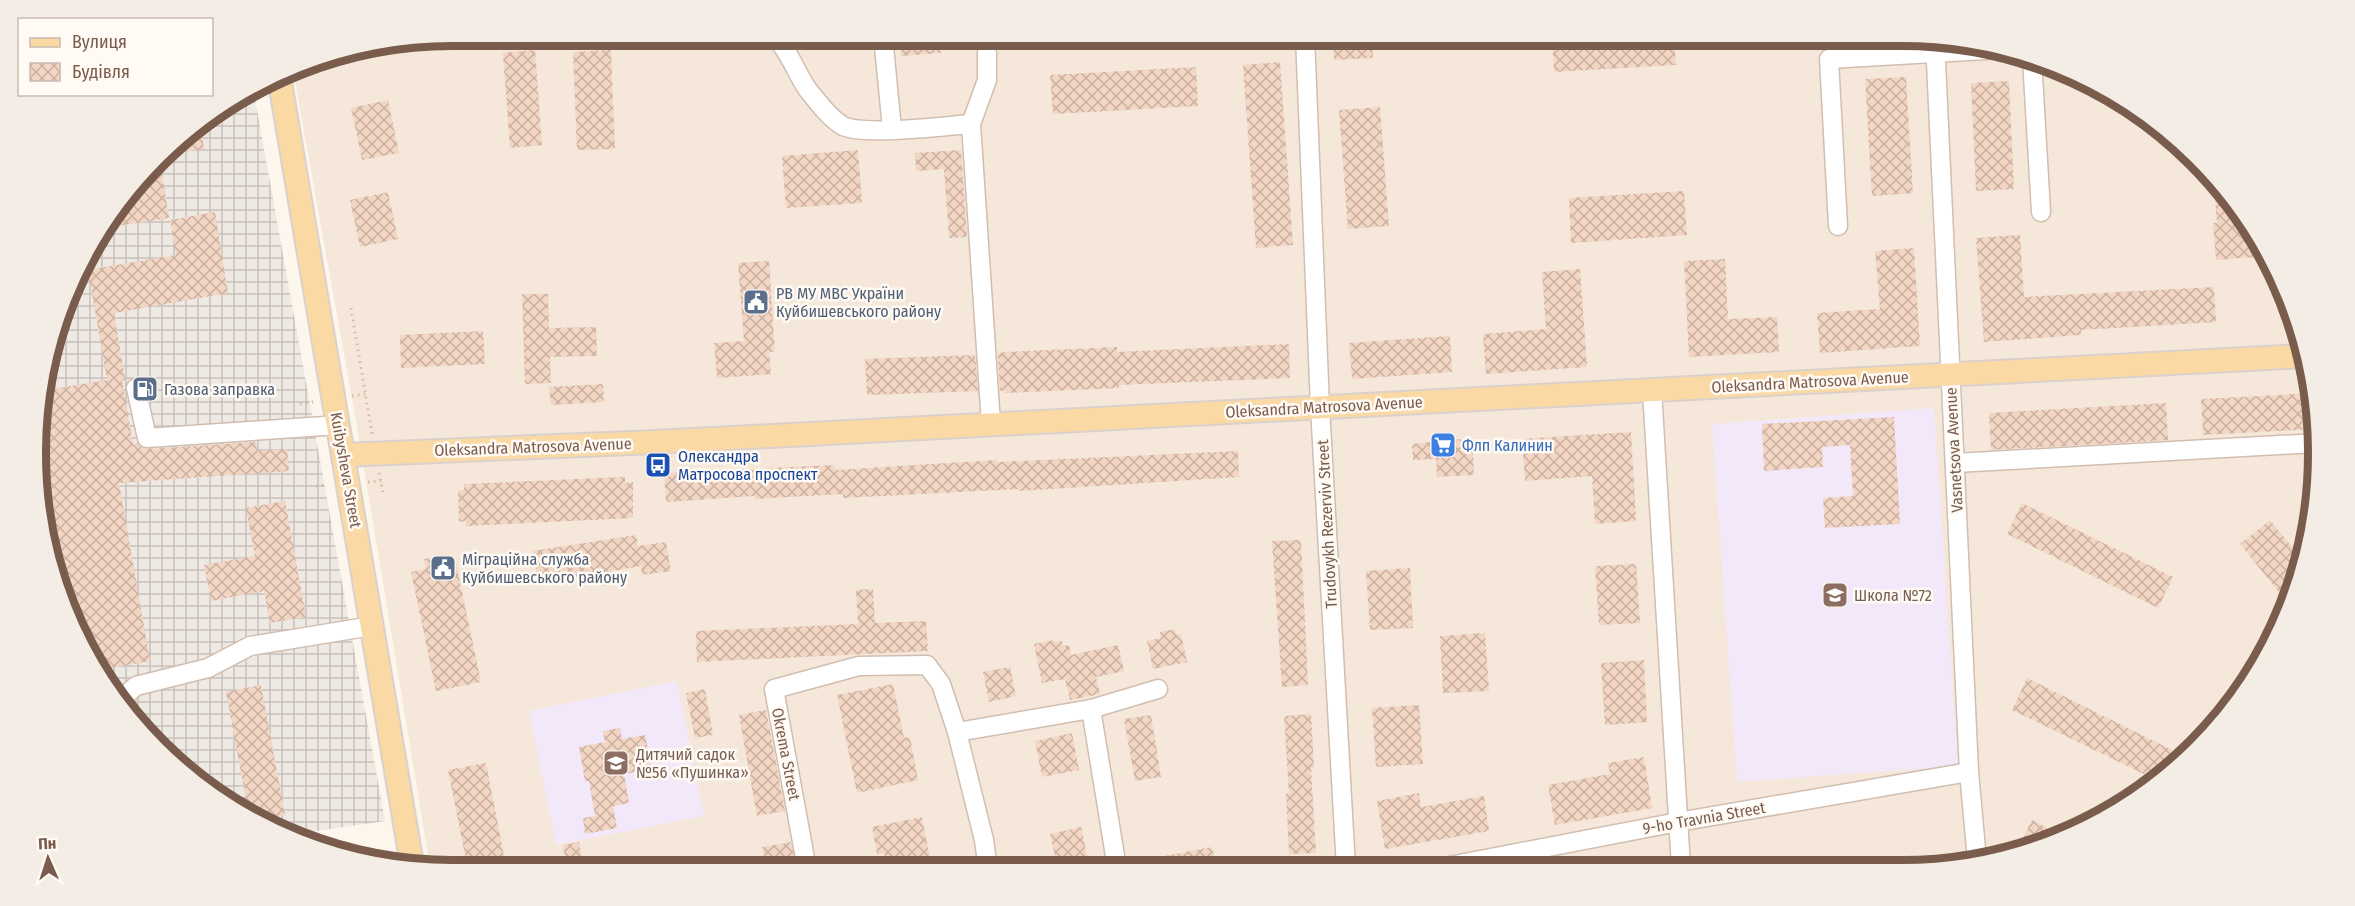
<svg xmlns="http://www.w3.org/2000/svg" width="2355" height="906" font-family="'Fira Sans Condensed',sans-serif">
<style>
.residential{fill:#f5e8da}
.industrial{fill:url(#industrial-grid)}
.education{fill:#f3e8fa}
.building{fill:url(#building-cross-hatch)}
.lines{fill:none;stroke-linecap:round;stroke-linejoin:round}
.minor-casing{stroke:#d1beb0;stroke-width:21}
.major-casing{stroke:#dad1cd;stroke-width:26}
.path{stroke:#d9b8a5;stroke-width:3;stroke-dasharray:1.5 4.5;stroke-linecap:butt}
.minor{stroke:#fff;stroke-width:18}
.major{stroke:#fbd9a5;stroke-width:22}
.labels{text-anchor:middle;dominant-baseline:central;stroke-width:5;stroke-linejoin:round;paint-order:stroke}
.service-label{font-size:16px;fill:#4e5e75;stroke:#fffaf3;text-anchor:start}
.street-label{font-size:16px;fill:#7a5c4d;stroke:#fffaf3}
.shop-label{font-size:16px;fill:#366cbe;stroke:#fffaf3;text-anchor:start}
.transit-label{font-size:16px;fill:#164399;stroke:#fffaf3;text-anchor:start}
.education-label{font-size:16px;fill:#785e54;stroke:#fffaf3;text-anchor:start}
.rim{fill:none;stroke:#7a5c4d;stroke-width:8}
</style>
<defs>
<pattern id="industrial-grid" width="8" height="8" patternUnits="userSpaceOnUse" patternTransform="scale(1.5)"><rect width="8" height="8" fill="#efe9e4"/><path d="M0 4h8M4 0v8" fill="none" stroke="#c7c0bb"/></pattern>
<pattern id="building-cross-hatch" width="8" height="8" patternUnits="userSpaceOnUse" patternTransform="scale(1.5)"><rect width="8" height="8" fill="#f3d5c3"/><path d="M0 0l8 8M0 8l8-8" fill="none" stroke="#cab0a1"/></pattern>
</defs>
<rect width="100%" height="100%" fill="#fdf6ec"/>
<polygon class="residential" points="453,36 1902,36 2010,50 2087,79 2156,122 2216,178 2263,245 2297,319 2315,399 2318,481 2305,561 2249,684 2177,766 2086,827 1957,866 453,870 430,867 358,432 293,70 319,58"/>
<polygon class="industrial" points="253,88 385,821 290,835 269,827 199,784 106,684 68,613 44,535 40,398 58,319 92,245 178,139 245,92"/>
<g class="education">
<polygon points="1934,408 1958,766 1737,782 1712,424"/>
<polygon points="677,681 704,816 556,845 529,711"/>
</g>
<g class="building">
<polygon points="900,36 940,36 941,53 901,56"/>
<polygon points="1332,36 1372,36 1373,58 1334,60"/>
<polygon points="1552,36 1674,36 1676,65 1554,72"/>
<polygon points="535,50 542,145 510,148 503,53"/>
<polygon points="611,50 615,149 577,150 573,52"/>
<polygon points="1280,62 1293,245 1256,248 1243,65"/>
<polygon points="1196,67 1198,106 1053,114 1050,75"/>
<polygon points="1906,77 1913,193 1872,196 1865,79"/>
<polygon points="2009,81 2014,189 1976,191 1971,83"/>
<polygon points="388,100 399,153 362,160 351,108"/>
<polygon points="1380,107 1389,226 1348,229 1339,110"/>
<polygon points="201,123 204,149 166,154 178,139"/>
<polygon points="858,150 862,203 786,208 782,156"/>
<polygon points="961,150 967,237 949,238 944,169 916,171 915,153"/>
<polygon points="160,162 169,218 105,228"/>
<polygon points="2213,176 2263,245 2268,256 2216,260 2213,223 2217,223"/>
<polygon points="1684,191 1687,235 1571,243 1569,198"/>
<polygon points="388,192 398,239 360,247 350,200"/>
<polygon points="215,212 228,293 114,313 125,380 122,381 133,444 137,443 142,448 148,449 256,442 257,451 287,449 289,471 119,483 150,661 98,670 68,613 44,535 40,398 41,391 107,380 88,270 176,255 170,220"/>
<polygon points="2020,235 2024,297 2214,287 2216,322 2081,330 2081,335 1984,342 1976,238"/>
<polygon points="1914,248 1920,346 1820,353 1817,313 1880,309 1875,251"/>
<polygon points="1725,259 1728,319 1777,317 1779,352 1689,357 1684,261"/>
<polygon points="769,261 775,352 769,352 771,374 717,378 714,343 744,341 738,263"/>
<polygon points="1580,269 1587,367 1486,374 1483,334 1546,329 1542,272"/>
<polygon points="522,294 548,294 549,328 596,327 597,356 550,357 551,383 525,384"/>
<polygon points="483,331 485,364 401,368 400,335"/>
<polygon points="1450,336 1452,372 1352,379 1349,343"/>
<polygon points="1289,344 1290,378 1119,385 1119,388 1005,393 1005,390 1000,391 998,354 1004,352 1117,347 1117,352"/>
<polygon points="975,355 978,391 867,395 865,359"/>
<polygon points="603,384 604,402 551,405 549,387"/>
<polygon points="2314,393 2316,429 2203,435 2201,399"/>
<polygon points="2166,403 2168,440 1991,450 1989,413"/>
<polygon points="1894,417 1900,524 1825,528 1823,498 1853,496 1850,445 1822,447 1823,467 1764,471 1762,424"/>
<polygon points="1631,432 1636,521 1595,524 1592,476 1525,481 1522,439"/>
<polygon points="1472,438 1474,475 1437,477 1436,459 1413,460 1412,444"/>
<polygon points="1238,451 1239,477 1019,491 1019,489 843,498 843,494 755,499 754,496 666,502 664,473 834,465 835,470 997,460 997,462"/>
<polygon points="625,477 625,483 633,482 633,518 466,526 466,521 459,522 458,491 464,490 464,484"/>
<polygon points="285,501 306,617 270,623 264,591 211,601 204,565 255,556 246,508"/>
<polygon points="2022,503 2173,577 2158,608 2007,534"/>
<polygon points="2270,520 2304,562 2286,601 2240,544"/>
<polygon points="636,535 638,546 666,542 671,571 642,575 641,566 613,571 616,584 600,586 598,573 538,583 533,551"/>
<polygon points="1301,540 1308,685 1282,687 1272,541"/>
<polygon points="443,555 445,565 456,563 481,682 436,691 411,572 426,569 424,559"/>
<polygon points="1636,564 1640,623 1599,625 1595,566"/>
<polygon points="1410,568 1413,628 1370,630 1366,571"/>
<polygon points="873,589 875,623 926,621 928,651 697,662 696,631 858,624 856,590"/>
<polygon points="1175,629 1176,635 1181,634 1187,662 1153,669 1147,641 1161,638 1160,632"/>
<polygon points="1485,633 1489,691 1443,693 1440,636"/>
<polygon points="1054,640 1054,642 1062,641 1063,646 1069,645 1071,655 1118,645 1124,671 1096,677 1100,694 1070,700 1065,679 1042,683 1034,644"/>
<polygon points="1644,660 1647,722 1605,725 1601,663"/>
<polygon points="1010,667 1016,696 989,702 983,672"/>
<polygon points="2027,678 2178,753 2168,772 2156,780 2012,710"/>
<polygon points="893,684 904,738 910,737 918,780 857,793 837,695"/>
<polygon points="261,685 285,815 258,820 249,815 226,692"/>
<polygon points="705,689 713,735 695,738 686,693"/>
<polygon points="1419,705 1423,764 1376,767 1372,708"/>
<polygon points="766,710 785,811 757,816 739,715"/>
<polygon points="1311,714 1314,768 1311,768 1316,853 1289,854 1286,793 1289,793 1284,716"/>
<polygon points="1151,715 1161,777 1135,781 1124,719"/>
<polygon points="620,728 622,739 645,735 652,769 624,774 629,803 613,806 617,828 585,834 583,818 595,816 589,781 585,781 579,747 605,742 603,731"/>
<polygon points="1072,733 1079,770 1042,777 1035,741"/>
<polygon points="1644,757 1652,808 1555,825 1548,785 1610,774 1608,763"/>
<polygon points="486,763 506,866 483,870 468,870 448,770"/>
<polygon points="1419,793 1421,807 1484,796 1489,831 1385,849 1377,801"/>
<polygon points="922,817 932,869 887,869 884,853 877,854 872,827"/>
<polygon points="2032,820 2061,835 2018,848"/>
<polygon points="1081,827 1090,868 1058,869 1050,834"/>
<polygon points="579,842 584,870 567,870 563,845"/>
<polygon points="791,842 796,869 766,869 762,847"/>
<polygon points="1212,847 1216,868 1138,868 1138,861"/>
</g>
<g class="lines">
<g class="minor-casing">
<g id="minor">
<path d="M774 36C789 50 796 73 808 90 818 102 829 118 843 126 865 136 944 126 971 124"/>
<polyline points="883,36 892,129"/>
<polyline points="1305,36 1320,407 1346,868"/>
<polyline points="466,39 507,36"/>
<polyline points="1935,40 1969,772 1977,860"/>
<polyline points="987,53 987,80 971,124 991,424"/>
<polyline points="2032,58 2041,212"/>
<polyline points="1838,226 1829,59 2003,49"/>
<polyline points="136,388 147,438 339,425"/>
<polyline points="1652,390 1681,867"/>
<polyline points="1955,463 2317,443"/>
<polyline points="120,700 136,686 208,668 250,646 372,626"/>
<polyline points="1091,709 1117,868"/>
<polyline points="957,732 1091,709 1158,689"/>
<polyline points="1439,868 1678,822 1969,772"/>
<polyline points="807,869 774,689 859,666 927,665 941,684 957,732 984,840 988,869"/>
</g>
</g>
<g class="major-casing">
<g id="major">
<polyline points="279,76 412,865"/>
<polyline points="343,455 655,442 2305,356"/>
</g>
</g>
<g class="path">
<polyline points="351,308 372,434"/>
<polyline points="352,396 365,394"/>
<polyline points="300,404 313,402"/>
<polyline points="379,473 383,492"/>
<polyline points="368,482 381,481"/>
<polyline points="316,486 328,485"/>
</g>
<use href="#minor" class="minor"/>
<use href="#major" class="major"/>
</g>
<defs>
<g id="civic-square" transform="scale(1.35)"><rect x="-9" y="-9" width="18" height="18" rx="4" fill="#5c6f8a" stroke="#fffaf3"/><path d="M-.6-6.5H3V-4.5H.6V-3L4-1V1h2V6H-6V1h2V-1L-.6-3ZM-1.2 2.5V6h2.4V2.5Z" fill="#fff"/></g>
<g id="fuel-square" transform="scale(1.35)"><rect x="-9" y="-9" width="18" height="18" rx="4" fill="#5c6f8a" stroke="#fffaf3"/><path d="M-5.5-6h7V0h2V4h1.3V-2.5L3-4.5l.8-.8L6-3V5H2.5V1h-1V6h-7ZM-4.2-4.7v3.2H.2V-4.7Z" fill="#fff"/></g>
<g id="supermarket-square" transform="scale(1.35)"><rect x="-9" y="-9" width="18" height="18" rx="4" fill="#3f7fe0" stroke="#fffaf3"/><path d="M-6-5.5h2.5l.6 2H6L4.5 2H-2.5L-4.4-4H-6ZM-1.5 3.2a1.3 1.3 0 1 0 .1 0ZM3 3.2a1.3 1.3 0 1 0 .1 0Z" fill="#fff"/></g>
<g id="bus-square" transform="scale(1.35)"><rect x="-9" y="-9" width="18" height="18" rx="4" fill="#1a4fb4" stroke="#fffaf3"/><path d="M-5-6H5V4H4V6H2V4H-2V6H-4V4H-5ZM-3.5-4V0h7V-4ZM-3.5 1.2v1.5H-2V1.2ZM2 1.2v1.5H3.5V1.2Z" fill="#fff"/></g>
<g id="school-square" transform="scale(1.35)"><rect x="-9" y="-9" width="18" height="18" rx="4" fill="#8d6e63" stroke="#fffaf3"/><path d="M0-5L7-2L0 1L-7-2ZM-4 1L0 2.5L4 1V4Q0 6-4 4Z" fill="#fff"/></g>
</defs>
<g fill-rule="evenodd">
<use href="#civic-square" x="756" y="302"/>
<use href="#fuel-square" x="145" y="389"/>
<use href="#supermarket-square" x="1443" y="445"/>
<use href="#bus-square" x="658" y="465"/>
<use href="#civic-square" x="443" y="568"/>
<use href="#school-square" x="1835" y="595"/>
<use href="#school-square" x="616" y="763"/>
</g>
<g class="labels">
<g class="service-label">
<text x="776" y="293">РВ МУ МВС України<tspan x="776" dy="18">Куйбишевського району</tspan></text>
<text x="164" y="389">Газова заправка</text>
<text x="462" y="559">Міграційна служба<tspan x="462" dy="18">Куйбишевського району</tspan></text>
</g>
<g class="street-label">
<text transform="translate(1810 382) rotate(-3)">Oleksandra Matrosova Avenue</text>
<text transform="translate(1324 407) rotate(-3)">Oleksandra Matrosova Avenue</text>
<text transform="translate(533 447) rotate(-2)">Oleksandra Matrosova Avenue</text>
<text transform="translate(1954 450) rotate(-93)">Vasnetsova Avenue</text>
<text transform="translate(346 470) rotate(80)">Kuibysheva Street</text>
<text transform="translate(1327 524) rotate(-93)">Trudovykh Rezerviv Street</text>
<text transform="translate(786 754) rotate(79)">Okrema Street</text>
<text transform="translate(1704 818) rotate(-10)">9-ho Travnia Street</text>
</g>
<g class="shop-label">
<text x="1462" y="445">Флп Калинин</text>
</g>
<g class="transit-label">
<text x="678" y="456">Олександра<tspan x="678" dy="18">Матросова проспект</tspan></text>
</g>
<g class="education-label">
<text x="1854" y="595">Школа №72</text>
<text x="636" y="754">Дитячий садок<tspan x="636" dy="18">№56 «Пушинка»</tspan></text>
</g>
</g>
<path d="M0 0H2355V906H0ZM452 46H1902A406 406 0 0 1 2308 452V454A406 406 0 0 1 1902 860H452A406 406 0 0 1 46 454V452A406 406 0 0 1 452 46Z" fill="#f4ede6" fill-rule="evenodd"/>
<path class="rim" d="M452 46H1902A406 406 0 0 1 2308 452V454A406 406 0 0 1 1902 860H452A406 406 0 0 1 46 454V452A406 406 0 0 1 452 46Z"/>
<rect x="18" y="18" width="195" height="78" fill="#fffaf3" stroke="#cabbb1" stroke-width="1.5"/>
<rect x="30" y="38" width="30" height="9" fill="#fbd9a5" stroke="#cabbb1" stroke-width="1.5"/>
<text x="72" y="48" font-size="18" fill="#7a5c4d">Вулиця</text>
<rect x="30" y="63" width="30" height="18" fill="url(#building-cross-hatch)" stroke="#cabbb1" stroke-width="1.5"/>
<text x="72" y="78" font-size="18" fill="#7a5c4d">Будівля</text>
<g transform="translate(48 858) rotate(357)" stroke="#fffaf3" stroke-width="4.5" paint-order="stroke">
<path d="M0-4.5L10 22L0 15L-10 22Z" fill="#7a5c4d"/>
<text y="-9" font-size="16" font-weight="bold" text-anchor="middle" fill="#7a5c4d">Пн</text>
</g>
</svg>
